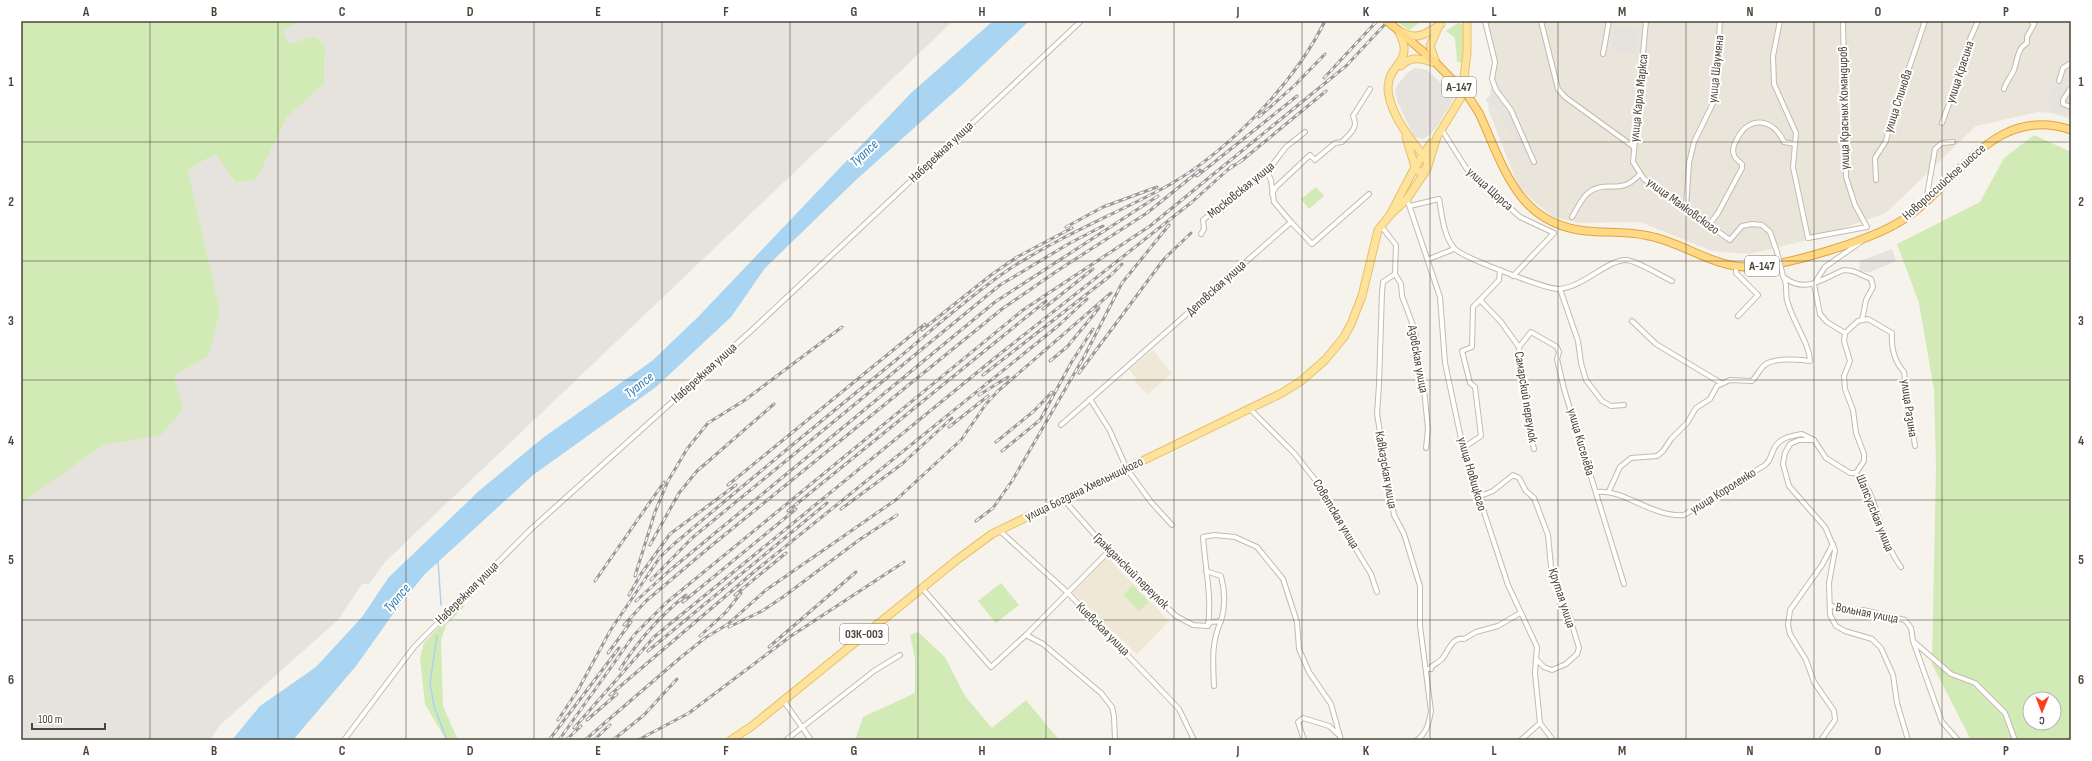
<svg xmlns="http://www.w3.org/2000/svg" width="2092" height="761" font-family="'Sofia Sans Condensed',sans-serif">
<style>
.residential{fill:#eae5da}
.industrial{fill:#e6e2dd}
.education{fill:#efe8d6}
.green{fill:#d2eab5;fill-rule:evenodd}
.water{fill:#a9d4f2}
.lines{fill:none;stroke-linecap:round;stroke-linejoin:round}
.stream{stroke:#a9d4f2;stroke-width:1.5}
.minor-casing{stroke:#c2bbae;stroke-width:6}
.primary-casing{stroke:#e6c16a;stroke-width:9}
.trunk-casing{stroke:#e0a43c;stroke-width:9}
.minor{stroke:#fff;stroke-width:4}
.primary{stroke:#ffe39c;stroke-width:7}
.trunk{stroke:#ffd985;stroke-width:7}
.rail-casing{stroke:#9a9a9a;stroke-width:3}
.rail{stroke:#fff;stroke-width:1.5;stroke-dasharray:4.5;stroke-linecap:butt}
.minor-bridge-casing{stroke:#c2bbae;stroke-width:6;stroke-linecap:butt}
.trunk-bridge-casing{stroke:#e0a43c;stroke-width:9;stroke-linecap:butt}
.minor-bridge{stroke:#fff;stroke-width:4}
.trunk-bridge{stroke:#ffd985;stroke-width:7}
.grid{fill:none;stroke:#4b4439;stroke-width:1;stroke-opacity:0.55}
.labels{text-anchor:middle;dominant-baseline:central;stroke-width:4;stroke-linejoin:round;paint-order:stroke}
.shield{fill:#fff;stroke:#817c74;stroke-width:1}
.shield-label{font-size:12px;font-weight:bold;fill:#4b4439}
.street-label{font-size:13px;fill:#4b4439;stroke:#fff}
.water-label{font-size:14px;font-style:italic;fill:#2e7ab2;stroke:#fff}
.neatline{fill:none;stroke:#4b4439;stroke-width:1.5}
.grid-label{font-size:13px;text-anchor:middle;font-weight:bold;fill:#4b4439}
</style>
<rect width="100%" height="100%" fill="#f6f3ec"/>
<polygon class="residential" points="1487,21 2071,21 2071,119 2052,113 2037,112 1976,126 1886,213 1816,238 1750,254 1712,251 1640,222 1578,223 1554,217 1533,201 1518,186 1488,108 1495,56"/>
<g class="industrial">
<polygon points="298,21 953,21 385,562 369,584 362,584 338,620 219,726 210,740 21,740 21,503 103,444 161,435 174,375 209,356 220,311 188,170 215,154 236,183 257,179 287,117 324,84 325,47 316,36 288,45 282,30 299,22"/>
<polygon points="1613,26 1638,28 1636,54 1612,52"/>
<polygon points="1415,68 1427,70 1455,96 1438,125 1430,135 1423,139 1414,137 1398,103 1395,91 1398,84 1408,72"/>
<polygon points="2066,79 2071,83 2071,112 2065,111 2062,116 2050,111 2049,95 2058,84"/>
<polygon points="1496,93 1508,110 1528,154 1524,155 1493,104 1490,105 1485,99"/>
<polygon points="1892,249 1896,261 1870,272 1859,272 1860,261"/>
</g>
<g class="education">
<polygon points="1153,350 1172,374 1147,394 1134,380 1136,378 1129,370"/>
<polygon points="1107,557 1169,621 1137,654 1073,593"/>
</g>
<g class="green">
<polygon points="21,21 298,21 300,22 283,30 288,44 316,36 325,47 324,84 287,117 257,179 236,183 215,154 188,170 220,311 209,356 174,375 183,409 161,435 103,445 21,503"/>
<polygon points="1398,21 1422,21 1409,30 1397,22"/>
<polygon points="1458,23 1466,25 1465,63 1457,62 1455,38 1446,31"/>
<path d="M2034 135 2071 152V740H1971L1932 664 1936 468 1934 390 1919 303 1897 244 1980 202 2004 158ZM2030 699H2054V723H2030Z"/>
<polygon points="1316,187 1324,196 1309,209 1301,199"/>
<polygon points="1001,583 1019,605 996,623 978,601"/>
<polygon points="1133,585 1149,602 1139,611 1123,595"/>
<polygon points="461,604 465,606 446,625 441,640 443,706 458,740 446,740 425,704 420,658 424,643"/>
<polygon points="918,632 945,657 965,696 992,728 1026,700 1059,740 855,740 863,717 915,693 915,658 910,635"/>
</g>
<polygon class="water" points="993,21 1029,21 961,86 857,179 765,268 731,317 656,387 533,475 425,574 398,607 356,666 293,740 232,740 260,706 316,667 362,617 389,577 480,490 544,437 652,361 698,317 911,93"/>
<g class="lines">
<g class="stream">
<polyline points="438,561 441,605"/>
<polyline points="437,636 430,683 434,706 447,740"/>
</g>
<g class="minor-casing">
<g id="minor">
<polyline points="1485,21 1495,62 1492,79 1496,90 1511,110 1534,162"/>
<polyline points="1541,21 1558,89 1565,97 1634,147"/>
<polyline points="1646,21 1633,162 1644,179 1730,240 1742,226 1752,224 1762,225 1770,232 1777,252"/>
<polyline points="1780,21 1773,56 1774,84 1796,133 1793,167 1808,238 1867,227 1855,205 1846,177 1843,21"/>
<polyline points="1603,54 1609,21"/>
<polyline points="2059,81 2063,68 2071,63"/>
<path d="M2004 89C2006 82 2010 78 2013 72 2018 62 2016 49 2027 43V37L2034 24 2031 21"/>
<polyline points="2070,89 2063,100 2063,104 2071,107"/>
<polyline points="1942,123 1963,66 1966,48 1978,21"/>
<polyline points="1442,130 1466,168 1520,217 1554,233 1513,276"/>
<polyline points="1267,172 1271,180 1274,202 1291,222"/>
<polyline points="1876,180 1875,158 1886,141 1890,121 1897,110 1906,77 1925,21"/>
<path d="M1272 194 1276 187 1310 155 1315 160 1335 143 1342 142C1350 133 1359 128 1353 116L1370 89"/>
<polyline points="1407,199 1440,297 1445,363 1463,448 1508,585 1537,647 1535,673 1540,723 1553,740"/>
<polyline points="1926,201 1935,149 1942,143 1953,142"/>
<path d="M1410 206 1439 199C1442 214 1443 235 1454 248 1461 257 1548 290 1560 289 1585 286 1607 260 1626 260 1636 260 1661 276 1672 281"/>
<polyline points="1686,207 1689,163 1694,142 1715,99 1720,21"/>
<path d="M1572 217C1577 209 1581 199 1588 193 1607 178 1620 197 1640 174"/>
<path d="M1709 225 1718 213 1742 168V164C1739 161 1734 158 1734 155 1732 150 1734 144 1737 139 1749 115 1773 118 1784 142L1795 144"/>
<path d="M1381 226 1396 245 1395 274 1383 282 1382 292 1379 385 1377 414 1394 515 1404 534 1420 586V626L1431 711C1429 722 1427 733 1417 740"/>
<polyline points="1201,234 1204,229 1203,220 1235,194 1238,194 1267,172 1286,147 1305,132"/>
<path d="M1862 241 1825 267 1814 284 1820 314 1827 322 1845 333 1844 341 1850 361 1844 376 1845 389 1853 410 1856 433 1864 454V461L1856 473 1857 476C1861 482 1867 487 1870 493 1880 518 1885 546 1901 567"/>
<polyline points="1429,259 1454,249"/>
<polyline points="1736,266 1736,273 1758,295 1738,316"/>
<polyline points="1500,270 1499,280 1480,300 1501,322 1519,347 1524,404 1534,449"/>
<polyline points="1395,274 1401,284 1402,296 1414,328 1417,342 1418,364 1424,389 1428,429 1426,448"/>
<path d="M1785 278C1806 294 1823 278 1844 270L1853 271 1871 279 1873 287 1866 300 1862 320"/>
<polyline points="1560,289 1578,341 1581,363 1586,380 1602,401 1611,406 1624,405"/>
<polyline points="1632,321 1656,344 1721,383"/>
<path d="M1845 333 1858 321 1868 319 1892 333C1891 348 1894 361 1904 372L1915 446"/>
<polyline points="1519,347 1531,332 1557,347 1559,352 1557,359 1564,389 1624,584"/>
<polyline points="1090,399 1109,429 1127,469 1151,502 1172,525"/>
<polyline points="1250,409 1294,453 1324,491 1335,515 1371,574 1377,592"/>
<polyline points="1061,425 1291,222 1312,244 1369,194"/>
<polyline points="1814,440 1799,440 1790,444 1785,453 1783,464 1789,486 1825,527 1835,550 1829,583 1830,615 1836,626 1845,631 1872,639 1881,648 1893,675 1897,703 1908,740"/>
<polyline points="1463,448 1481,436 1475,387 1470,383 1462,351 1472,347 1473,307 1480,300"/>
<path d="M1609 491 1620 467 1631 458 1657 456 1663 451 1671 439 1687 423 1696 408 1710 399 1717 386 1730 380 1752 381C1757 376 1760 368 1766 364 1775 358 1800 359 1810 361 1809 342 1792 321 1787 300 1785 292 1788 283 1783 276"/>
<polyline points="1476,492 1483,495 1493,491 1513,475 1519,478 1526,491 1534,498 1548,535 1551,567 1555,585 1567,608 1579,648 1577,654 1566,664 1552,670 1544,667 1536,659"/>
<path d="M1597 492C1622 488 1653 518 1684 515L1765 465C1771 460 1770 457 1773 451 1778 438 1790 436 1802 434L1814 440 1826 458 1850 473H1856"/>
<path d="M1064 500 1109 551 1176 616 1193 625 1208 626C1212 596 1205 566 1203 537L1214 535 1235 537 1257 547 1283 579 1297 622 1299 649 1309 672 1331 704 1341 740"/>
<polyline points="999,530 1068,593 1179,709 1194,740"/>
<path d="M1206 571 1221 576C1225 591 1226 605 1221 621"/>
<polyline points="922,588 991,667 1026,635 1109,551"/>
<polyline points="1830,605 1844,611 1863,610 1905,620 1911,628 1913,641 1942,722 1958,740"/>
<path d="M1208 625 1211 622 1221 621C1211 642 1213 663 1214 686"/>
<polyline points="1026,635 1043,644 1101,693 1112,707 1114,716 1115,740"/>
<polyline points="1914,642 1951,674 1975,683 2005,713 2015,740"/>
<path d="M1426 669H1431V667C1435 664 1439 662 1442 659 1448 652 1452 636 1464 639L1476 632 1498 626 1520 613"/>
<polyline points="783,700 811,740"/>
<polyline points="344,740 414,647 530,530 753,329 1081,21"/>
<polyline points="786,740 874,671 900,655"/>
<polyline points="1304,740 1298,722 1303,718 1329,726 1340,736"/>
<polyline points="1521,740 1540,723"/>
<polyline points="1821,740 1835,720 1834,711 1814,682 1806,660 1790,634 1788,625 1790,610 1822,565 1833,544"/>
<polyline points="2070,740 2071,740"/>
</g>
</g>
<g class="primary-casing">
<g id="primary">
<path d="M1398 30C1416 63 1389 62 1388 87 1388 112 1412 142 1427 160V169L1421 172 1416 170 1415 167 1431 143"/>
<path d="M1402 32C1417 41 1428 33 1441 24"/>
<polyline points="1436,63 1430,46 1438,28"/>
<path d="M1401 66C1411 55 1423 59 1435 63"/>
<polyline points="1391,213 1415,167 1406,137"/>
<polyline points="731,740 752,726 958,559 992,534 1282,393 1301,381 1325,360 1344,337 1351,324 1362,296 1378,230 1390,215 1407,199 1427,169 1437,137 1462,96 1467,52 1467,21"/>
</g>
</g>
<g class="trunk-casing">
<g id="trunk">
<polyline points="1398,30 1436,63"/>
<path d="M1479 113C1504 167 1517 224 1586 231 1607 233 1628 231 1649 236 1685 243 1715 269 1753 267 1789 265 1871 240 1901 221 1957 186 1992 103 2071 130"/>
</g>
</g>
<use href="#minor" class="minor"/>
<use href="#primary" class="primary"/>
<use href="#trunk" class="trunk"/>
<g class="rail-casing">
<g id="rail">
<polyline points="1324,78 1377,21"/>
<polyline points="1259,117 1295,85 1325,54"/>
<polyline points="1240,162 1326,91"/>
<polyline points="1229,169 1244,159"/>
<polyline points="1197,176 1297,96"/>
<polyline points="1066,227 1103,207 1157,187"/>
<polyline points="1043,309 1093,269"/>
<polyline points="922,330 991,275 1017,257 1072,228"/>
<polyline points="1050,361 1067,347 1099,308"/>
<polyline points="1079,373 1164,259 1191,233"/>
<polyline points="983,375 1110,276 1122,264"/>
<polyline points="979,395 1008,377"/>
<polyline points="949,427 988,396"/>
<polyline points="996,442 1034,411 1052,392"/>
<polyline points="1002,451 1040,420 1071,363 1093,329"/>
<polyline points="728,485 925,324"/>
<polyline points="841,509 902,464 952,418"/>
<polyline points="788,511 1046,301"/>
<polyline points="976,521 993,508 1012,481 1085,355 1122,283 1169,225"/>
<polyline points="650,545 679,493 697,471 774,404"/>
<polyline points="635,576 655,512 668,481 687,449 708,423 745,400 842,327"/>
<polyline points="651,580 692,538 1000,285 1070,243 1103,226"/>
<polyline points="595,581 664,482"/>
<polyline points="629,595 641,574 670,534 736,485"/>
<polyline points="735,595 786,553"/>
<polyline points="636,601 669,571 995,302 1158,196"/>
<polyline points="683,602 796,509"/>
<polyline points="624,625 646,601 711,546 1002,309 1057,271 1147,213 1200,170"/>
<polyline points="729,627 762,611 783,597 859,540 897,515"/>
<polyline points="700,636 726,612 741,593"/>
<polyline points="769,647 856,572"/>
<polyline points="648,651 827,503"/>
<polyline points="608,653 631,622"/>
<path d="M620 669C638 641 660 616 686 595"/>
<polyline points="610,695 755,571 1058,326 1087,299"/>
<path d="M558 720 578 690 610 631 660 557 674 544C747 482 821 421 896 360 932 330 968 297 1008 270 1055 239 1108 217 1158 191 1222 158 1293 86 1325 21"/>
<polyline points="587,720 617,694"/>
<polyline points="574,728 654,637 996,357 1192,202 1233,165"/>
<polyline points="549,740 619,648"/>
<polyline points="559,740 634,635 666,603 1023,310 1150,226 1205,181 1346,66 1388,21"/>
<polyline points="566,740 581,726"/>
<polyline points="585,740 680,658 705,638 728,624 766,590 897,499 961,440 986,404 998,391 1111,293"/>
<polyline points="594,740 610,725"/>
<polyline points="613,740 644,715 677,679"/>
<polyline points="638,740 689,713 791,636 904,562"/>
</g>
</g>
<use href="#rail" class="rail"/>
<g class="minor-bridge-casing">
<polyline id="minor-bridge" points="1777,252 1783,276"/>
</g>
<g class="trunk-bridge-casing">
<g id="trunk-bridge">
<polyline points="1387,21 1398,30"/>
<polyline points="1436,63 1468,96 1479,113"/>
</g>
</g>
<use href="#minor-bridge" class="minor-bridge"/>
<use href="#trunk-bridge" class="trunk-bridge"/>
</g>
<path class="grid" d="M150 21V740M278 21V740M406 21V740M534 21V740M662 21V740M790 21V740M918 21V740M1046 21V740M1174 21V740M1302 21V740M1430 21V740M1558 21V740M1686 21V740M1814 21V740M1942 21V740M21 142H2071M21 261H2071M21 380H2071M21 500H2071M21 620H2071"/>
<g class="labels">
<g class="shield">
<rect x="1442" y="77" width="34" height="20" rx="3"/>
<rect x="1745" y="256" width="34" height="20" rx="3"/>
<rect x="840" y="624" width="48" height="20" rx="3"/>
</g>
<g class="shield-label">
<text x="1459" y="87">А-147</text>
<text x="1762" y="266">А-147</text>
<text x="864" y="634">03К-003</text>
</g>
<g class="street-label">
<text transform="translate(1716 69) rotate(-84)">улица Шаумяна</text>
<text transform="translate(1960 72) rotate(-72)">улица Красина</text>
<text transform="translate(1639 98) rotate(-84)">улица Карла Маркса</text>
<text transform="translate(1898 101) rotate(-72)">улица Спинова</text>
<text transform="translate(1844 108) rotate(-91)">улица Красных Командиров</text>
<text transform="translate(941 152) rotate(-43)">Набережная улица</text>
<text transform="translate(1944 182) rotate(-42)">Новороссийское шоссе</text>
<text transform="translate(1490 189) rotate(42)">улица Щорса</text>
<text transform="translate(1241 190) rotate(-39)">Московская улица</text>
<text transform="translate(1683 206) rotate(36)">улица Маяковского</text>
<text transform="translate(1216 288) rotate(-42)">Деповская улица</text>
<text transform="translate(1418 359) rotate(80)">Азовская улица</text>
<text transform="translate(704 373) rotate(-42)">Набережная улица</text>
<text transform="translate(1526 397) rotate(81)">Самарский переулок</text>
<text transform="translate(1909 408) rotate(82)">улица Разина</text>
<text transform="translate(1581 442) rotate(74)">улица Киселёва</text>
<text transform="translate(1386 470) rotate(80)">Кавказская улица</text>
<text transform="translate(1472 474) rotate(74)">улица Новицкого</text>
<text transform="translate(1084 489) rotate(-26)">улица Богдана Хмельницкого</text>
<text transform="translate(1723 491) rotate(-32)">улица Короленко</text>
<text transform="translate(1875 513) rotate(68)">Шапсугская улица</text>
<text transform="translate(1336 514) rotate(59)">Советская улица</text>
<text transform="translate(1131 571) rotate(45)">Гражданский переулок</text>
<text transform="translate(467 593) rotate(-45)">Набережная улица</text>
<text transform="translate(1562 598) rotate(72)">Крутая улица</text>
<text transform="translate(1867 613) rotate(11)">Вольная улица</text>
<text transform="translate(1103 629) rotate(45)">Киевская улица</text>
</g>
<g class="water-label">
<text transform="translate(864 153) rotate(-43)">Туапсе</text>
<text transform="translate(639 385) rotate(-38)">Туапсе</text>
<text transform="translate(397 598) rotate(-49)">Туапсе</text>
</g>
</g>
<rect width="2092" height="761" fill="none" stroke="#ffffff" stroke-width="44"/>
<g transform="translate(2042 711) rotate(181)"><circle r="19" fill="#ffffff" stroke="#b7b4b0"/>
<path d="M0-3L7 15L0 10L-7 15Z" fill="#fc3f1d"/>
<text y="-6" font-size="11" font-weight="bold" text-anchor="middle" fill="#4b4439">С</text>
</g>
<path d="M32 723v6h73v-6" fill="none" stroke="#4b4439" stroke-width="2"/>
<text x="38" y="723" font-size="12" fill="#4b4439" stroke="#ffffff" stroke-width="3" paint-order="stroke">100 m</text>
<rect x="22" y="22" width="2048" height="717" class="neatline"/>
<g class="grid-label">
<text x="86" y="16">A</text>
<text x="214" y="16">B</text>
<text x="342" y="16">C</text>
<text x="470" y="16">D</text>
<text x="598" y="16">E</text>
<text x="726" y="16">F</text>
<text x="854" y="16">G</text>
<text x="982" y="16">H</text>
<text x="1110" y="16">I</text>
<text x="1238" y="16">J</text>
<text x="1366" y="16">K</text>
<text x="1494" y="16">L</text>
<text x="1622" y="16">M</text>
<text x="1750" y="16">N</text>
<text x="1878" y="16">O</text>
<text x="2006" y="16">P</text>
<text x="11" y="86">1</text>
<text x="2081" y="86">1</text>
<text x="11" y="206">2</text>
<text x="2081" y="206">2</text>
<text x="11" y="325">3</text>
<text x="2081" y="325">3</text>
<text x="11" y="445">4</text>
<text x="2081" y="445">4</text>
<text x="11" y="564">5</text>
<text x="2081" y="564">5</text>
<text x="11" y="684">6</text>
<text x="2081" y="684">6</text>
<text x="86" y="755">A</text>
<text x="214" y="755">B</text>
<text x="342" y="755">C</text>
<text x="470" y="755">D</text>
<text x="598" y="755">E</text>
<text x="726" y="755">F</text>
<text x="854" y="755">G</text>
<text x="982" y="755">H</text>
<text x="1110" y="755">I</text>
<text x="1238" y="755">J</text>
<text x="1366" y="755">K</text>
<text x="1494" y="755">L</text>
<text x="1622" y="755">M</text>
<text x="1750" y="755">N</text>
<text x="1878" y="755">O</text>
<text x="2006" y="755">P</text>
</g>
</svg>
